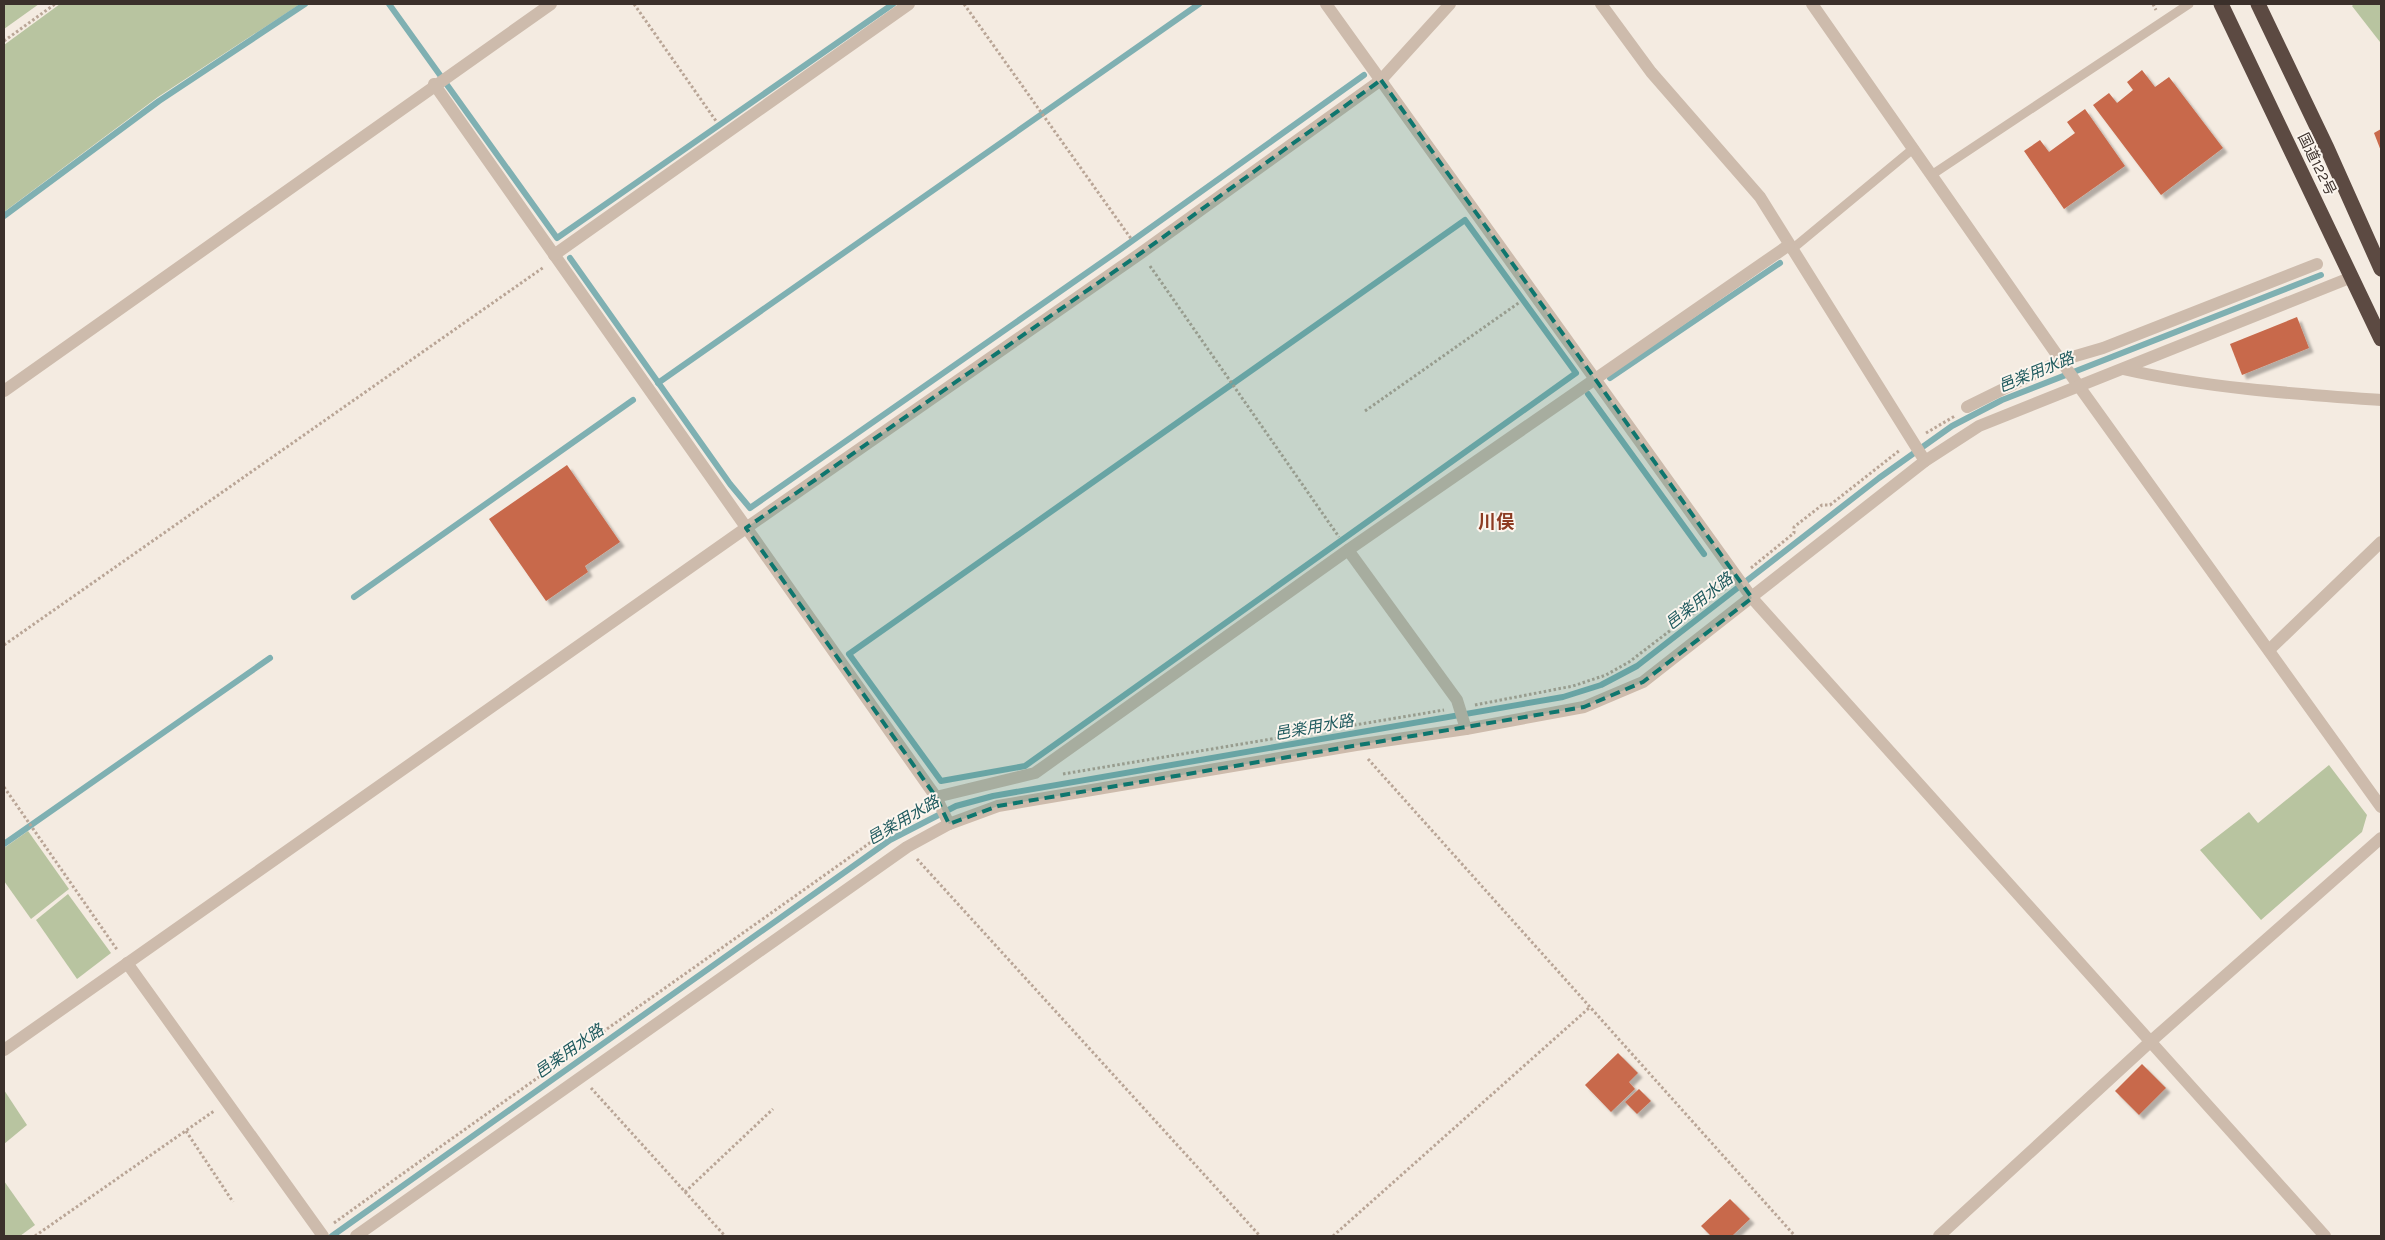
<svg xmlns="http://www.w3.org/2000/svg" width="2385" height="1240" font-family="Karla,'Noto Sans JP',sans-serif">
<style>
.green{fill:#b8c4a0}
.lines{fill:none;stroke-linecap:round;stroke-linejoin:round}
.stream{stroke:#7fb0b2;stroke-width:6}
.building{fill:#c8694b;filter:url(#shadow)}
.path{stroke:#b9a596;stroke-width:3;stroke-dasharray:2.5 2.5;stroke-linecap:butt}
.lane{stroke:#cdbbac;stroke-width:9}
.street{stroke:#cdbbac;stroke-width:12}
.highway{stroke:#5c4a42;stroke-width:15}
.marked{fill:#0f766e;fill-opacity:0.2;stroke:#0f766e;stroke-width:4;stroke-dasharray:10 6;stroke-linejoin:round}
.labels{text-anchor:middle;dominant-baseline:central;stroke-width:4;stroke-linejoin:round;paint-order:stroke}
.street-label{font-size:15px;fill:#3b302b;stroke:#fbf5ee}
.water-label{font-size:16px;font-style:italic;fill:#1f5a5e;stroke:#fbf5ee}
.quarter-label{font-size:18px;font-weight:bold;fill:#8c3b22;stroke:#fbf5ee}
</style>
<defs>
<filter id="shadow"><feDropShadow dx="4.5" dy="4.5" stdDeviation="1" flood-color="#0004"/></filter>
</defs>
<rect width="100%" height="100%" fill="#f4ebe1"/>
<g class="green">
<polygon points="4,4 39,4 4,29"/>
<polygon points="60,4 300,4 158,97 4,212 4,45"/>
<polygon points="2354,4 2381,4 2380,42 2352,6"/>
<polygon points="2329,765 2367,815 2362,832 2261,920 2200,850 2249,812 2258,823"/>
<polygon points="28,831 69,889 31,919 4,881 4,848"/>
<polygon points="68,894 111,953 77,979 36,920"/>
<polygon points="4,1090 27,1125 4,1144"/>
<polygon points="4,1181 35,1225 20,1236 4,1236"/>
</g>
<g class="lines">
<g class="stream">
<polyline points="389,4 557,238 893,4"/>
<polyline points="4,216 159,101 305,4"/>
<polygon points="1465,220 1576,373 1025,766 941,781 849,654"/>
<polyline points="570,258 730,484 750,508 1118,251 1364,75"/>
<polyline points="1610,378 1780,263"/>
<polyline points="658,383 1199,4"/>
<polyline points="1588,394 1704,554"/>
<polyline points="354,597 633,400"/>
<polyline points="4,844 270,658"/>
<polyline points="332,1236 890,840 956,806 993,796 1563,697 1601,685 1637,666 1879,478 1952,426 2002,400 2321,275"/>
</g>
</g>
<g class="building">
<polygon points="2142,70 2155,87 2169,77 2223,148 2161,195 2093,105 2109,93 2117,103 2133,90 2127,82"/>
<polygon points="2085,109 2125,166 2064,209 2024,151 2040,140 2049,152 2075,133 2067,122"/>
<polygon points="2381,129 2381,151 2374,133"/>
<polygon points="2297,317 2309,348 2242,375 2230,344"/>
<polygon points="567,465 620,542 585,566 588,572 546,601 489,519"/>
<polygon points="1618,1053 1638,1073 1629,1082 1635,1089 1611,1112 1585,1085"/>
<polygon points="2142,1064 2166,1088 2139,1115 2115,1091"/>
<polygon points="1639,1089 1651,1101 1637,1114 1625,1102"/>
<polygon points="1730,1199 1750,1219 1732,1236 1711,1236 1701,1226"/>
</g>
<g class="lines">
<g class="path">
<polyline points="634,4 716,121"/>
<polyline points="964,4 1132,240"/>
<polyline points="2153,4 2156,10"/>
<polyline points="4,41 55,4"/>
<polyline points="1150,266 1339,537"/>
<polyline points="1365,411 1520,302"/>
<polyline points="1926,433 1955,416"/>
<polyline points="1751,568 1794,533 1794,527 1822,505 1830,505 1900,450"/>
<polyline points="4,645 544,267"/>
<polyline points="1475,705 1573,686 1606,675 1629,662 1726,588"/>
<polyline points="1368,759 1795,1236"/>
<polyline points="1063,774 1444,710"/>
<polyline points="4,787 118,951"/>
<polyline points="917,859 1260,1236"/>
<polyline points="591,1088 725,1236"/>
<polyline points="186,1131 233,1202"/>
<polyline points="685,1192 773,1109"/>
<path d="M334 1223C517 1091 702 963 885 832L925 810"/>
<polyline points="35,1236 214,1111"/>
<polyline points="1333,1236 1589,1008"/>
</g>
<g class="lane">
<polyline points="1933,174 2189,4"/>
<polyline points="1791,250 1914,148"/>
</g>
<g class="street">
<polyline points="1326,4 1752,598 2325,1236"/>
<polyline points="1601,4 1651,72 1760,197 1925,461"/>
<polyline points="1812,4 2078,385 2381,807"/>
<polyline points="434,84 936,797 949,824"/>
<polyline points="554,255 909,4"/>
<path d="M2123 369C2206 388 2296 394 2381 400"/>
<polyline points="4,391 551,4"/>
<polyline points="1967,407 2062,360 2103,348 2317,264"/>
<polyline points="1348,550 1457,700 1466,729"/>
<polyline points="2269,650 2381,542"/>
<polyline points="936,797 1035,773 1348,550 1789,245"/>
<polyline points="127,963 323,1236"/>
<polyline points="4,1050 746,528 1141,253 1381,80 1450,4"/>
<polyline points="356,1236 907,847 949,824 998,806 1356,745 1466,729 1584,707 1643,682 1925,461 1979,426 2352,277"/>
<polyline points="1939,1236 2150,1042 2381,838"/>
</g>
<g class="highway">
<polyline points="2221,4 2381,339"/>
<polyline points="2258,4 2327,148 2381,269"/>
</g>
</g>
<path class="marked" d="M1381 80 1752 598 1643 682 1584 707 998 806 949 824 936 797 746 528 1141 253Z"/>
<g class="labels">
<g class="street-label">
<text transform="translate(2317 164) rotate(64)">国道122号</text>
</g>
<g class="water-label">
<text transform="translate(2036 372) rotate(-22)">邑楽用水路</text>
<text transform="translate(1699 601) rotate(-38)">邑楽用水路</text>
<text transform="translate(1314 727) rotate(-10)">邑楽用水路</text>
<text transform="translate(903 820) rotate(-30)">邑楽用水路</text>
<text transform="translate(569 1051) rotate(-35)">邑楽用水路</text>
</g>
<g class="quarter-label">
<text x="1496" y="522">川俣</text>
</g>
</g>
<rect width="2385" height="1240" fill="none" stroke="#3b302b" stroke-width="10"/>
</svg>
